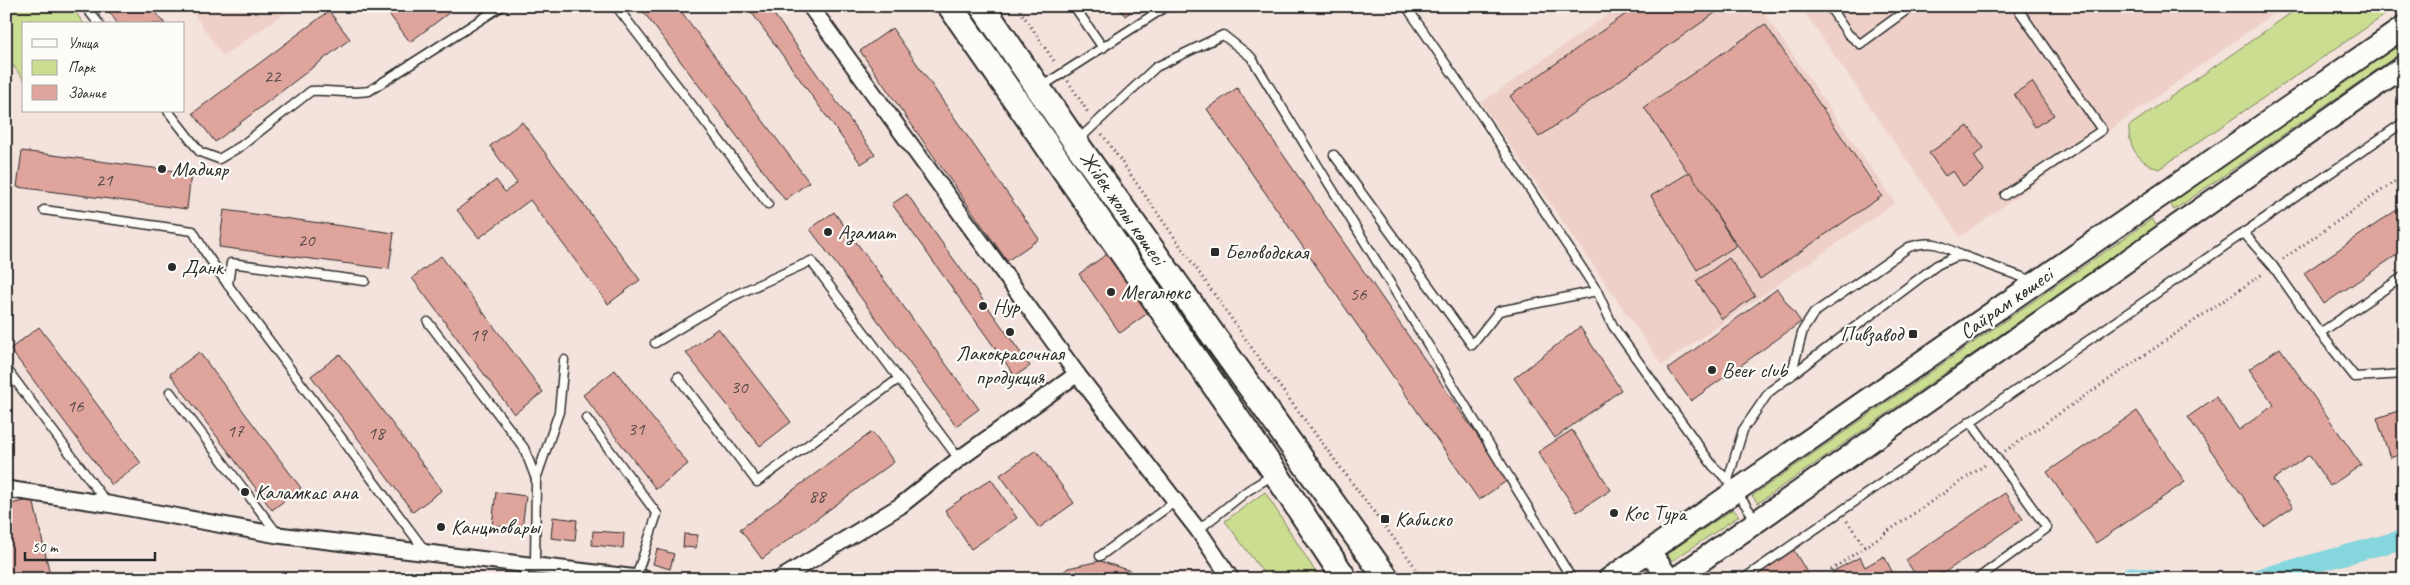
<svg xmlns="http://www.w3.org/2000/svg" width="2410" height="585" font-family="Caveat,sans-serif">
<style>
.built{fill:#eed0c9}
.green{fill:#cbdd91;stroke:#7b845e}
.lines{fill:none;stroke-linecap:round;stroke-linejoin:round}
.canal{stroke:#85d6dd;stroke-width:19}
.building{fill:#dfa59d;stroke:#2b2b2b}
.lane-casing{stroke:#2b2b2b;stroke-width:11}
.street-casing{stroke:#2b2b2b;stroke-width:19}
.secondary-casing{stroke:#2b2b2b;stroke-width:25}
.primary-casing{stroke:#2b2b2b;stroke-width:28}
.path{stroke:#2b2b2b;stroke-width:3;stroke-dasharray:1 4;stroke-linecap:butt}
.lane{stroke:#fdfcf7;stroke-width:8}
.street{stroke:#fdfcf7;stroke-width:15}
.secondary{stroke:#fdfcf7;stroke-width:21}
.primary{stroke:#fdfcf7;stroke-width:24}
.poi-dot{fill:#2b2b2b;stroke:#fdfcf7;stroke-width:2}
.labels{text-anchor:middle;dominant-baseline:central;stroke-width:4.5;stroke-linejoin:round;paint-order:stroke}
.number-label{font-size:19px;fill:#584a48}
.poi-label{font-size:21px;fill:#2b2b2b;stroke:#fdfcf7;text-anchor:start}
.street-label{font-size:21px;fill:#2b2b2b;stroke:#fdfcf7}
</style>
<rect width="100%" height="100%" fill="#f4e2dc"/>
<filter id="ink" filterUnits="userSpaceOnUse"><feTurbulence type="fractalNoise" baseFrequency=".02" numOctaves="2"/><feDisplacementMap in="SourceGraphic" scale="10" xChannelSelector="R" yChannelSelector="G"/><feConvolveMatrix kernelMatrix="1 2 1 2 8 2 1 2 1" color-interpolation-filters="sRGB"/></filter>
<g filter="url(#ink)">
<g class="built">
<polygon points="188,6 295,6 223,56"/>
<polygon points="1620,6 1759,6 1895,203 1662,365 1481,103"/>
<polygon points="1800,6 2284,6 1960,237"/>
</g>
<g class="green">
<polygon points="15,6 71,6 84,24 24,24 24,80 6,56 6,13"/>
<path d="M2301 6H2398L2159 169C2139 162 2128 148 2129 126Z"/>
<polygon points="2404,41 2404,51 2174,210 2170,203"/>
<polygon points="2152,219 2157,226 1758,503 1752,496"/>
<polygon points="1265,492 1320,579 1268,579 1225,521"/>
<polygon points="1733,509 1739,516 1672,561 1667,554"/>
</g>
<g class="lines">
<g class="canal">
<polyline points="2131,576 2154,579"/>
<polyline points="2256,579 2404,539"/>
</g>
</g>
<g class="building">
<polygon points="105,6 151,6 165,24 118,24"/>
<polygon points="399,6 458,6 410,42 389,14"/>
<polygon points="639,6 677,6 809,182 785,200"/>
<polygon points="762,6 768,6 875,155 861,164 752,13"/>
<polygon points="1118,6 1139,6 1125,16"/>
<polygon points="1454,6 1464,6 1457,11"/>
<polygon points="1637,6 1725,6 1539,137 1510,96"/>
<polygon points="329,11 350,39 215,142 193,113"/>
<polygon points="1765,24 1882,196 1760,279 1644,107"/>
<polygon points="892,28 1039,239 1007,261 860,51"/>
<polygon points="2032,82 2054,115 2035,127 2014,94"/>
<polygon points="1237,88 1508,480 1479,500 1207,109"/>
<polygon points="522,122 640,280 608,304 530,200 479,238 457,210 496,180 505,192 517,183 490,146"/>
<polygon points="1968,126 1984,148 1974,156 1984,171 1963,186 1953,171 1945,176 1929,153"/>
<polygon points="22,151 191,173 187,209 17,187"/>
<polygon points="1690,172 1736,246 1697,270 1651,196"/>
<polygon points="907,194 1030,366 1015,376 892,204"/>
<polygon points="2404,205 2404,250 2324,304 2304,273"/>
<polygon points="224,210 394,233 389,269 219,247"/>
<polygon points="834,212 979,409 956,426 810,229"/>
<polygon points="1107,254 1148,313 1120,333 1079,274"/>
<polygon points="441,256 543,392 514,414 412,278"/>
<polygon points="1729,258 1755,296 1722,319 1696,281"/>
<polygon points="1777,289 1801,322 1691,401 1668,369"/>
<polygon points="39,327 141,463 112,485 10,349"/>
<polygon points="1580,327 1621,390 1555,438 1514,378"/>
<polygon points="718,328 791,422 760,446 686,353"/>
<polygon points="2280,348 2361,465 2330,486 2309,455 2273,480 2293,507 2264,527 2188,417 2216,397 2239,430 2274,405 2249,369"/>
<polygon points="199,352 301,488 272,510 170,374"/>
<polygon points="340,354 442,490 413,512 311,376"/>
<polygon points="615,370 688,464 656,489 583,395"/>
<polygon points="2404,409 2404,453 2390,458 2377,418"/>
<polygon points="2137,411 2185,482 2096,543 2047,472"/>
<polygon points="1572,430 1611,490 1577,512 1538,452"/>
<polygon points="872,432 894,462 762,559 740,529"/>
<polygon points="1036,450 1074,503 1039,528 1000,475"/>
<polygon points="991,479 1017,518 971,549 945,510"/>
<polygon points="496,492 526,496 522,529 492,525"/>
<polygon points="2005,493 2023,519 1935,579 1918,579 1906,560"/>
<polygon points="33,499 51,579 6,579 6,505"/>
<polygon points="553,517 577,520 575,541 551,538"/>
<polygon points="593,531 624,533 623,548 592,545"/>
<polygon points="684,534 698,535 696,548 683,547"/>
<polygon points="657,549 674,554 670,569 653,564"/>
<polygon points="1793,549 1811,579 1745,579"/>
<polygon points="1884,556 1896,579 1836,579 1832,572 1860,557 1865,567"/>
<polygon points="1100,561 1131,571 1133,579 1054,579 1068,568"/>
</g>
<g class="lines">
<g class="lane-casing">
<g id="lane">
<polyline points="85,6 99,24"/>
<polyline points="616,6 768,204"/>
<polyline points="1074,6 1103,48"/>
<polyline points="1406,6 1477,109 1597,291 1613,326 1713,466 1728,480 1756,520"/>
<polyline points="1829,6 1848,34 1860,44 1912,6"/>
<polyline points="1041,87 1167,6"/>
<path d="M168 111 200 152 219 159 241 146 311 91C331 90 349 94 369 91L502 6"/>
<polyline points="1077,141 1156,67 1223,35 1251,57 1572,579"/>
<polyline points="1334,155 1472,345 1499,311 1597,291"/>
<polyline points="2005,195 2102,130 2016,6"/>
<polyline points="44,210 193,231 205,252 228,285 426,552"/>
<polyline points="2243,232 2273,266 2320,333 2404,276"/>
<polyline points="228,285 231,263 365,281"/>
<polyline points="428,322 524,448 536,479"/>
<polyline points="2320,333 2355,377 2404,374"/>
<polyline points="655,343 731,297 811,261 959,459"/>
<polyline points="6,368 107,503"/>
<path d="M1791 376 1803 330 1814 313 1909 247C1932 239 1942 245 1962 256"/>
<polyline points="678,377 757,482 897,380"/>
<polyline points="170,392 277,533"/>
<polyline points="586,418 657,514 636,577"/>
<polyline points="1970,421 2047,528 1977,579"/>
<polyline points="1728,480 1743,430 1769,392 1937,265 1954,257 1964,256 2033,281"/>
<polyline points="1198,530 1247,491 1273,475"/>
<polyline points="1100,556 1176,501"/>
<polyline points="535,565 536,479 559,412 564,360"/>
<polyline points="523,579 525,566"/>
<polyline points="1743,579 2404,122"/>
</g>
</g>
<g class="street-casing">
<g id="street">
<polyline points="810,6 1077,374 1198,530 1231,579"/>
<polyline points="6,489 108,504 278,535 646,579"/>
<polyline points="780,579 900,506 959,459 1077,374"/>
</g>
</g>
<g class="secondary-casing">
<g id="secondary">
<polyline points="1649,551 1669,579"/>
<polyline points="1609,579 2404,27"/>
<polyline points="1675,579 2404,66"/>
</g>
</g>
<g class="primary-casing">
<g id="primary">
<polyline points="950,6 1276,474 1345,579"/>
<polyline points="982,6 1076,143 1387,579"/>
</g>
</g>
<g class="path">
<polyline points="1017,6 1056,64"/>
<polyline points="1068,81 1089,114"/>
<polyline points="1102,134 1268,371 1416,568 1419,579"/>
<polyline points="2283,259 2404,175"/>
<polyline points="2005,451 2264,273"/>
<polyline points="1847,521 1865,547"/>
<polyline points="1831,570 1988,463"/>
</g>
<use href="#lane" class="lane"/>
<use href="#street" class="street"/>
<use href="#secondary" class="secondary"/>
<use href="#primary" class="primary"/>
</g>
</g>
<g class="poi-dot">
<circle cx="162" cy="169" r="5"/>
<circle cx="828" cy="232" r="5"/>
<rect x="1210" y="247" width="10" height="10" rx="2.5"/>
<circle cx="172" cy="267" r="5"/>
<circle cx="1111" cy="292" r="5"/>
<circle cx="983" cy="306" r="5"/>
<circle cx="1010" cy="332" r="5"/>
<rect x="1908" y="329" width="10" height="10" rx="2.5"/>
<circle cx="1712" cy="370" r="5"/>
<circle cx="245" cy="492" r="5"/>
<circle cx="1614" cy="513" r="5"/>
<rect x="1380" y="514" width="10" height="10" rx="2.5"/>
<circle cx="441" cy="527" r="5"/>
</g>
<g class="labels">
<g class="number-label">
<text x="272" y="76">22</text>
<text x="104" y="180">21</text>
<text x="306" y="240">20</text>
<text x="1358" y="294">56</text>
<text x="478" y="335">19</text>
<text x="739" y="387">30</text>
<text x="75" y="406">16</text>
<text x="636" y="429">31</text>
<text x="235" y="431">17</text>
<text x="376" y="433">18</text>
<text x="817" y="496">88</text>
</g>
<g class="poi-label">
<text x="172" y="169">Мадияр</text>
<text x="838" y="232">Азамат</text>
<text x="1225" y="252">Беловодская</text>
<text x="182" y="267">Данк</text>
<text x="1121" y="292">Мегалюкс</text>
<text x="993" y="306">Нур</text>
<text x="1903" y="334" text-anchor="end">Пивзавод</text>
<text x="1010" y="353" text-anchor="middle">Лакокрасочная<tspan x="1010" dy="24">продукция</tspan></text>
<text x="1722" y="370">Beer club</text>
<text x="255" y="492">Каламкас ана</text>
<text x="1624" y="513">Кос Тура</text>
<text x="1395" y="519">Кабиско</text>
<text x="451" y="527">Канцтовары</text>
</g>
<g class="street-label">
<text transform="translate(1123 208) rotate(55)">Жібек жолы көшесі</text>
<text transform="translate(2006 303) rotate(-35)">Сайрам көшесі</text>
</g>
</g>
<rect width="2410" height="585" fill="none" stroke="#fdfcf7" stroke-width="25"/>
<rect x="12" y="12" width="2385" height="560" fill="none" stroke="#2b2b2b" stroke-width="2" filter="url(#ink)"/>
<rect x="22" y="22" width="162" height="90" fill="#fdfcf7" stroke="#a9a8a5"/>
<rect x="32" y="39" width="25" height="8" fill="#fdfcf7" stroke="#a9a8a5"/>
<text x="68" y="48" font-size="15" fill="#2b2b2b">Улица</text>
<rect x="32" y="60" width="25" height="15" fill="#cbdd91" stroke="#a9a8a5"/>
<text x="68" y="72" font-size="15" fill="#2b2b2b">Парк</text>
<rect x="32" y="85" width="25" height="15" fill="#dfa59d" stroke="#a9a8a5"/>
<text x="68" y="98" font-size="15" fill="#2b2b2b">Здание</text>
<path d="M25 552v8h130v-8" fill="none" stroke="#2b2b2b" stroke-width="2.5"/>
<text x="32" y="552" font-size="15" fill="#2b2b2b" stroke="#fdfcf7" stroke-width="4" paint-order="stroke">50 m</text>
</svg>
